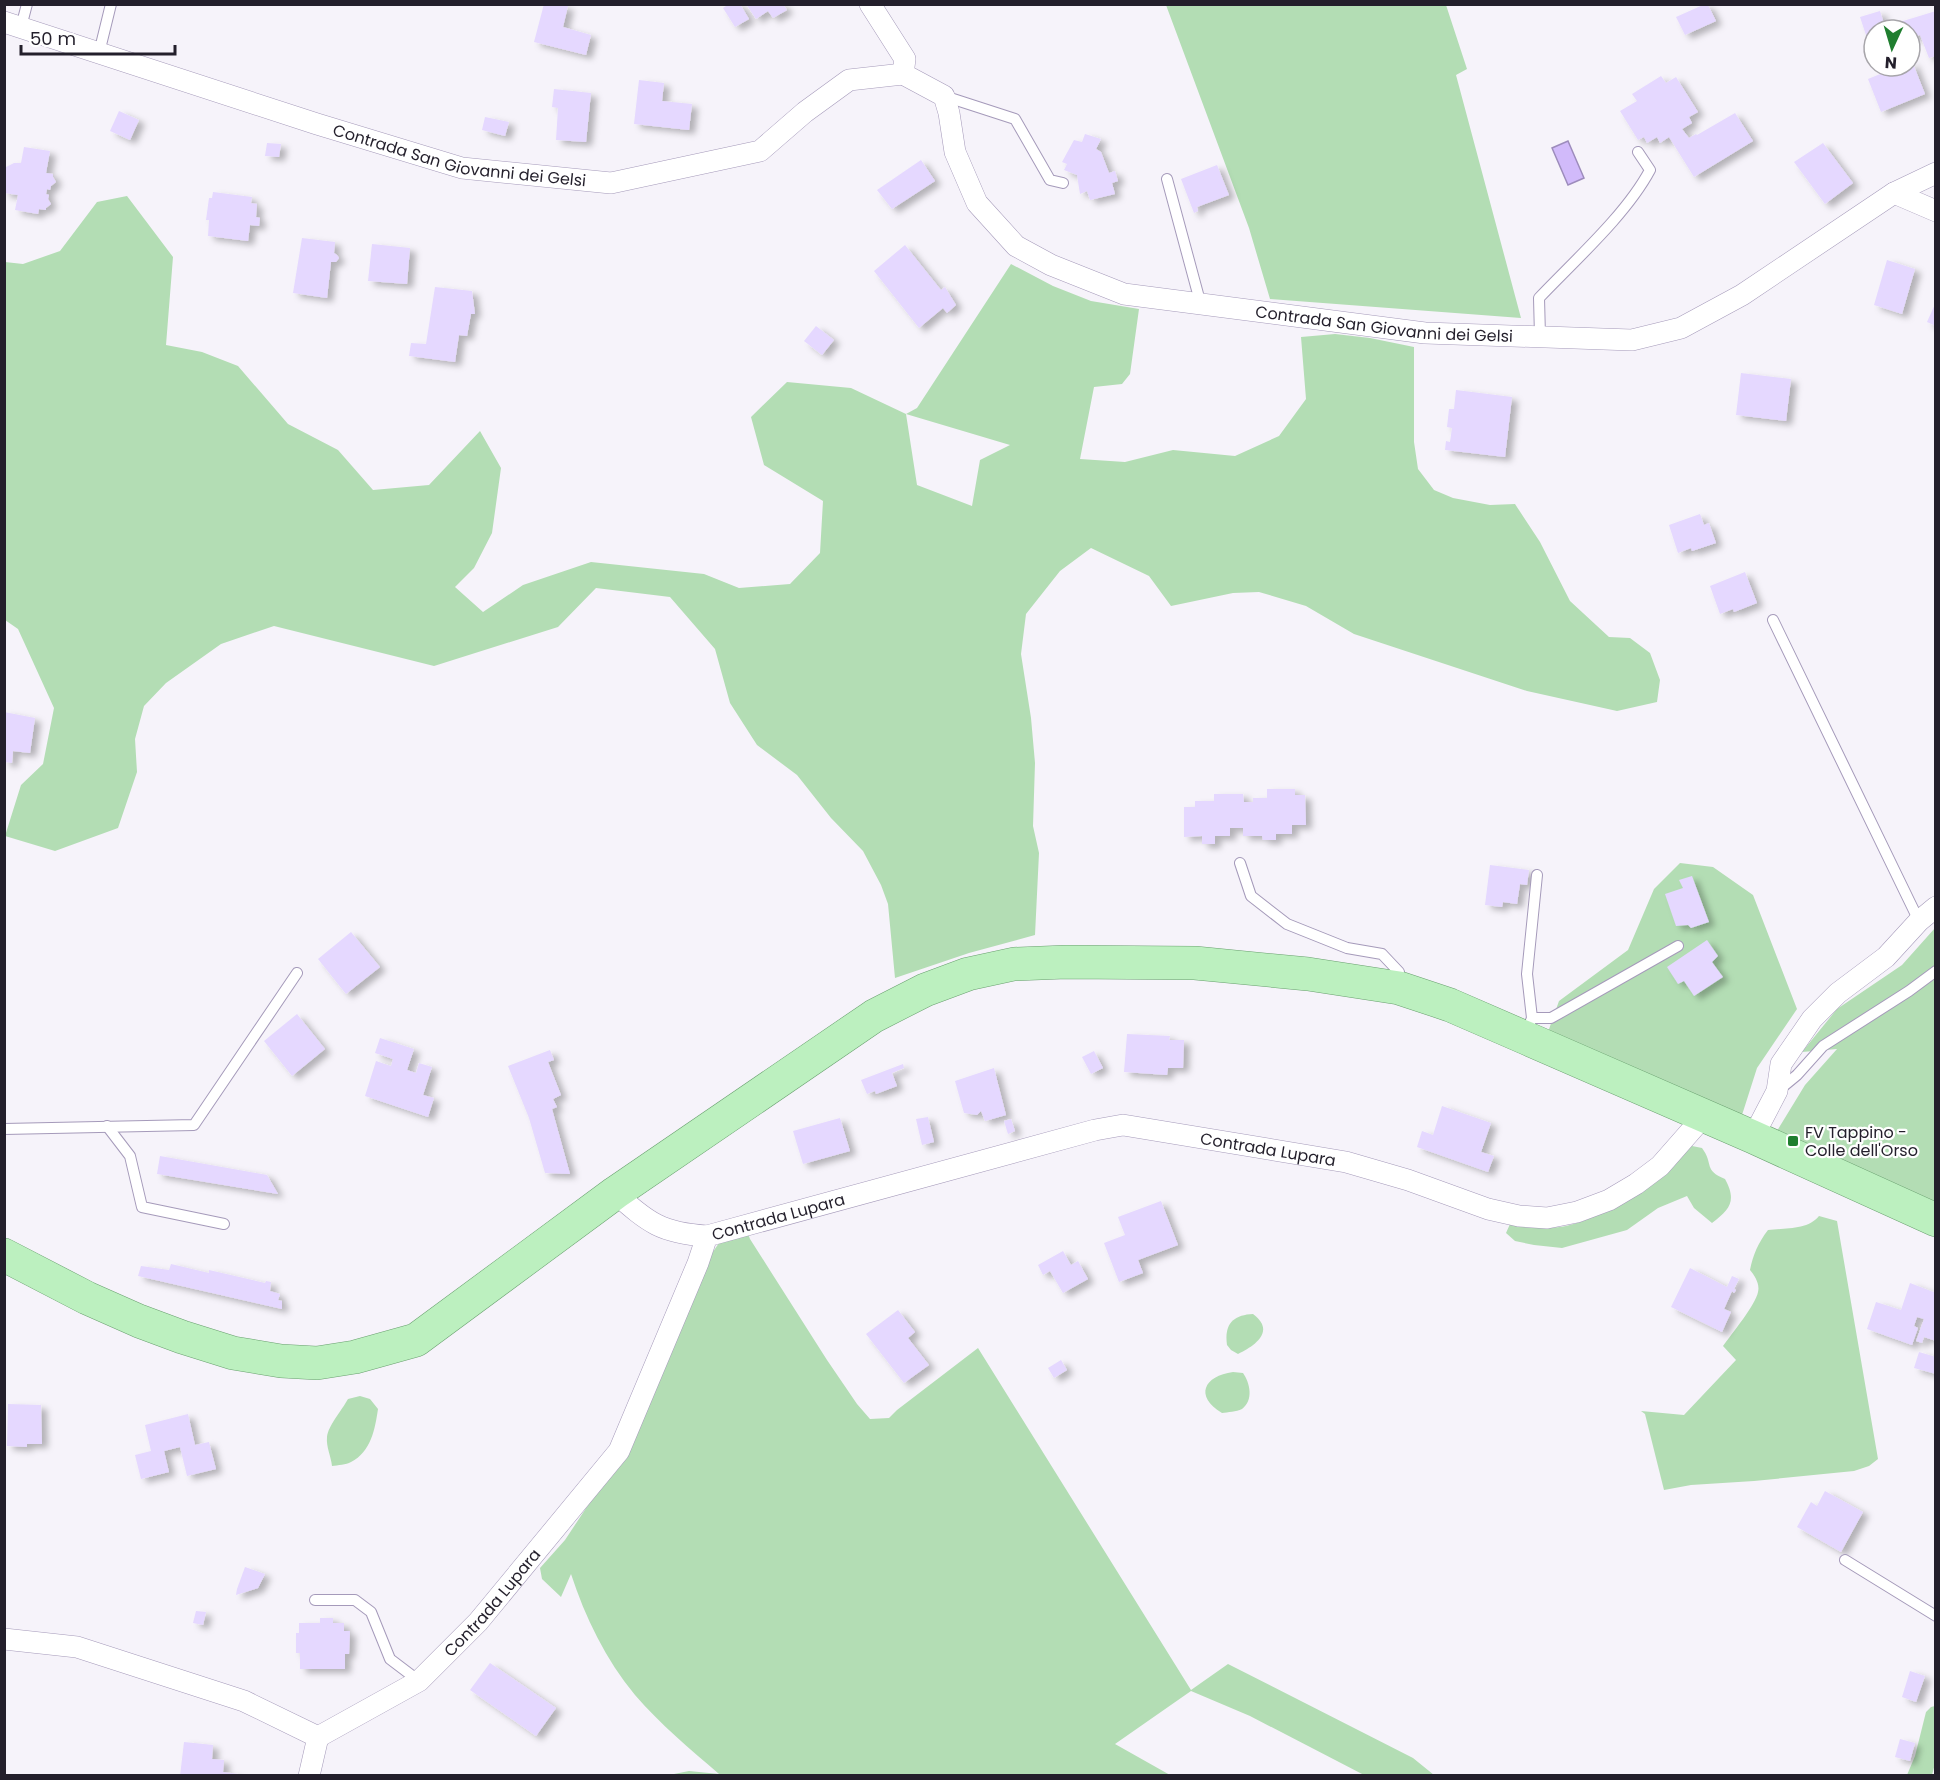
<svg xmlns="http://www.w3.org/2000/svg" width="1940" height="1780" font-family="Poppins,sans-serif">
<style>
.green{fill:#b3ddb4;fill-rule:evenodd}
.water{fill:#d1bafa;stroke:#9d8cbc;stroke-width:1.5}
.building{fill:#e5d8ff;filter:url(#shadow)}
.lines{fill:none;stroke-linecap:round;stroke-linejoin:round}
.lane-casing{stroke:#a59aba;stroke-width:12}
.street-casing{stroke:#a59aba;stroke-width:22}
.primary-casing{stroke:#6aa070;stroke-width:34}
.lane{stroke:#fff;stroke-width:10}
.street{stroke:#fff;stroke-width:21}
.primary{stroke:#bcf0bf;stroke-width:33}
.poi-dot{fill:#1f7e2f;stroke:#fff;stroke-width:2}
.labels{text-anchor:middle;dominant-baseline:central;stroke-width:4.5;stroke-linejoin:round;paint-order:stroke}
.street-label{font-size:16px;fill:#231f2b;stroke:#fff}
.poi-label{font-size:16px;fill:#231f2b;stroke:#fff;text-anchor:start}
</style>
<defs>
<filter id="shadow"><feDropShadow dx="6" dy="4" stdDeviation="3" flood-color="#0004"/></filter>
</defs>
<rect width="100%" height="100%" fill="#f6f3fa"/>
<g class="green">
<polygon points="1166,5 1446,5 1467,69 1456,75 1521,318 1270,299 1249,228"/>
<path d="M127 196 173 257 166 345 202 352 238 366 288 424 338 450 373 490 429 485 480 431 501 468 492 533 474 568 455 587 483 612 523 585 591 562 704 574 739 588 790 584 820 553 823 501 764 465 751 417 787 382 851 388 906 414 917 408 1011 264 1053 286 1091 301 1139 309 1130 374 1122 384 1094 387 1080 459 1125 462 1173 450 1235 456 1279 436 1306 399 1301 337 1335 334 1370 338 1414 347V442L1418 469 1434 490 1453 498 1490 505 1515 504 1540 542 1570 601 1609 637 1630 638 1650 653 1660 680 1657 702 1617 711 1527 691 1354 634 1306 606 1259 592 1233 593 1171 606 1149 576 1091 548 1060 571 1026 614 1021 654 1031 718 1035 763 1033 826 1039 853 1035 935 969 953 895 978 888 904 881 885 863 851 831 818 797 775 757 745 730 703 715 649 670 597 596 588 558 627 434 666 274 626 221 644 166 683 144 706 135 739 137 772 118 828 55 851 5 836 21 785 43 764 54 708 18 629 5 620V262L23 264 60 251 97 202ZM906 414 1010 445 980 460 972 506 917 485Z"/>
<polygon points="1680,863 1713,867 1753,895 1797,1009 1757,1068 1742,1115 1548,1032 1559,1001 1628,950 1654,889"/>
<polygon points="1935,928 1935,1206 1777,1131 1805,1085 1837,1049 1802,1052 1837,1009 1902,965"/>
<path d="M1692 1146 1702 1148C1714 1164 1703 1170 1725 1179 1737 1201 1730 1209 1712 1223L1694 1208 1687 1196 1658 1208 1627 1230 1562 1248 1534 1245 1515 1241 1506 1233 1510 1224C1528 1226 1548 1230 1566 1226 1617 1215 1651 1175 1692 1146Z"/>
<path d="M1819 1216 1837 1221 1878 1459 1869 1466 1854 1471 1754 1481 1691 1485 1664 1490 1645 1414 1641 1411 1684 1415 1736 1360 1723 1346C1731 1335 1756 1304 1758 1292 1760 1284 1755 1276 1750 1270 1753 1255 1758 1243 1768 1230 1785 1228 1808 1230 1819 1216Z"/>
<path d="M747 1231 750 1239 827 1360 857 1404 870 1419 889 1418 897 1410 978 1348 1191 1690 1228 1664 1413 1758 1434 1775H1364L1250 1716 1191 1691 1115 1744 1170 1775H669L689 1771 719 1774C690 1749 660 1724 635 1695 606 1660 585 1617 571 1574L561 1597 542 1579 540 1568 565 1540 614 1466 708 1259 719 1243Z"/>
<path d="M1253 1314C1276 1331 1255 1346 1238 1354L1231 1350 1227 1345C1224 1324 1233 1315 1253 1314Z"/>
<path d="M1233 1372 1243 1373C1250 1383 1254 1400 1242 1409 1236 1412 1228 1412 1222 1413 1194 1396 1204 1376 1233 1372Z"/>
<path d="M360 1396 370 1399 378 1409C375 1429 371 1452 351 1462 346 1465 338 1465 332 1466 331 1456 326 1447 327 1437 328 1426 342 1410 348 1399Z"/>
<polygon points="1935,1706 1936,1760 1932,1775 1907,1775 1915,1756 1926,1712 1931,1707"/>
</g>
<polygon class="water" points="1568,141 1584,178 1568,185 1552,148"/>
<g class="building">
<polygon points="544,4 568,6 563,27 591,35 586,55 534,42"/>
<polygon points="729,4 740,4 749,19 735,27 723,8"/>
<polygon points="746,4 783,4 787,10 773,18 768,11 756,19"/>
<polygon points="1703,5 1708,5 1716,21 1685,35 1676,17"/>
<polygon points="1880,11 1886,30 1874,30 1874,36 1867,38 1860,17"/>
<polygon points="1936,11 1936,56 1929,58 1920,35 1910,38 1910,30 1891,30 1890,25"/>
<polygon points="1912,61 1925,94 1881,112 1868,79 1900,66 1910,66 1910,62"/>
<polygon points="1661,76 1666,83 1676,77 1698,112 1689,117 1692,123 1682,129 1689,138 1696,134 1697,135 1735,113 1753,141 1694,177 1669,137 1660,143 1657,137 1647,143 1644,137 1638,140 1620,111 1637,101 1632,94"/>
<polygon points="639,80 664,83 662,101 692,104 689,130 634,124"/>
<polygon points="554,89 591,93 586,142 556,140 558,108 552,107"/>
<polygon points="119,111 139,120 130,140 110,131"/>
<polygon points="485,117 509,122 505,136 482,130"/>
<polygon points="1085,134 1101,139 1096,149 1101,152 1109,173 1115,171 1118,181 1112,183 1115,194 1090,200 1087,191 1080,194 1077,175 1064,170 1067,164 1062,162 1074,140 1082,142"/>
<polygon points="267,143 281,144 279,157 265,156"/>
<polygon points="1823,143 1853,183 1825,204 1794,162"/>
<polygon points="24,147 50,151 46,173 53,174 53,177 56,182 51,186 50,190 47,189 46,194 49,195 48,199 51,204 46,208 46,210 39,209 38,214 15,210 18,195 4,193 4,168 14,163 21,163"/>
<polygon points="921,160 935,181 892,209 877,190"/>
<polygon points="1217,165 1229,195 1197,207 1198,211 1194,213 1181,179"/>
<polygon points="213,192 252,197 251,203 257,204 256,217 260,218 259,226 250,225 248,241 208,236 209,220 206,220 209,198 212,198"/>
<polygon points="302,238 335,242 334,253 337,255 339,258 336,262 331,262 327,298 293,293"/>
<polygon points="372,244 410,248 407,284 368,281"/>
<polygon points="905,245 941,290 945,287 956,305 947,313 943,308 919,328 874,271"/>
<polygon points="1887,260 1915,269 1902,314 1874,305"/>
<polygon points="435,287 472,291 475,314 471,314 467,336 459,335 455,362 409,356 411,343 426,344"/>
<polygon points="1936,302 1936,326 1927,322"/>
<polygon points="816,326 834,340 822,355 804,341"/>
<polygon points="1741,373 1791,379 1786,421 1736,415"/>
<polygon points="1456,390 1512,397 1505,457 1445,450 1446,441 1450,442 1452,428 1447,427 1449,409 1454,409"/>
<polygon points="1700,514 1704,525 1709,523 1716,543 1692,551 1691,548 1678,553 1669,525"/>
<polygon points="1745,572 1757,603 1734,612 1733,609 1720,614 1710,586"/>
<polygon points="4,712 35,718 30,753 13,751 12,763 4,762"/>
<polygon points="1267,789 1295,789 1295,795 1305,795 1306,825 1292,825 1292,834 1276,834 1276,840 1263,840 1262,836 1243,836 1243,828 1230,828 1230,836 1215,836 1215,844 1202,844 1202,836 1184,837 1184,807 1195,807 1195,801 1214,801 1214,794 1243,794 1244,802 1253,802 1253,798 1267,798"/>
<polygon points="1490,865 1529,870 1527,885 1520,884 1517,904 1503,902 1502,907 1485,905"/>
<polygon points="1692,876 1709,922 1691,928 1688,925 1676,926 1665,894 1683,888 1679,880"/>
<polygon points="351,932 380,967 346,994 318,959"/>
<polygon points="1707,940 1718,956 1712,962 1723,977 1694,996 1684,981 1678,984 1667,967"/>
<polygon points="297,1014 325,1049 292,1076 264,1041"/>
<polygon points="1127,1034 1170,1036 1169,1040 1184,1040 1183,1068 1168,1068 1167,1075 1124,1072"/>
<polygon points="380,1038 414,1049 407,1070 416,1073 419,1063 432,1067 423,1095 434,1098 428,1117 365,1096 376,1061 391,1066 393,1059 375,1053"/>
<polygon points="550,1050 554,1060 548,1062 561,1095 553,1099 557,1107 552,1109 570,1174 545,1173 529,1118 508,1066"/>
<polygon points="1094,1051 1103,1068 1091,1074 1082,1057"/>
<polygon points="903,1064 904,1068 892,1073 897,1086 876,1094 875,1091 867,1094 861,1080"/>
<polygon points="994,1068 1006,1115 985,1121 981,1111 977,1115 964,1113 955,1081"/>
<polygon points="1442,1106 1491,1123 1481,1152 1494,1156 1488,1172 1417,1147 1422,1131 1433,1135"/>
<polygon points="928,1117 934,1142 922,1145 916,1119"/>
<polygon points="840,1118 850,1151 803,1164 793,1131"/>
<polygon points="1011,1119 1015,1131 1008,1134 1004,1121"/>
<polygon points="160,1156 267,1175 278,1194 157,1174"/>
<polygon points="1161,1201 1178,1245 1138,1260 1143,1273 1119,1282 1104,1243 1125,1235 1118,1217"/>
<polygon points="1063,1251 1071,1265 1078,1261 1088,1279 1063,1293 1050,1271 1043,1275 1038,1265"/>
<polygon points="171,1264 209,1273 209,1270 265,1283 266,1281 271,1282 270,1291 280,1294 278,1300 282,1301 282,1309 138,1276 141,1266 169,1270"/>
<polygon points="1690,1268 1727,1287 1732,1276 1739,1279 1734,1289 1736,1290 1734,1293 1732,1291 1724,1309 1731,1312 1722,1332 1671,1307"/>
<polygon points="1910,1283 1936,1293 1936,1341 1924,1337 1922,1343 1916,1341 1924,1319 1917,1317 1914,1326 1918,1328 1912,1345 1867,1329 1876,1302 1901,1310"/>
<polygon points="898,1310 915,1332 908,1338 929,1365 904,1383 866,1334"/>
<polygon points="1919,1352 1936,1357 1936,1374 1914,1368"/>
<polygon points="1061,1360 1067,1370 1054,1378 1048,1368"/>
<polygon points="8,1404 41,1405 42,1444 27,1444 27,1447 7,1446"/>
<polygon points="188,1414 195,1445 209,1442 216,1469 187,1476 180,1447 164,1451 169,1472 141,1479 135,1455 151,1451 145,1425"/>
<polygon points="1825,1491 1863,1512 1841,1552 1797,1527 1811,1502 1817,1506"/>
<polygon points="245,1567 265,1574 258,1588 236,1595 237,1589"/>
<polygon points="196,1611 206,1612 203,1625 193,1623"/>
<polygon points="320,1618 333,1618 333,1623 344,1623 344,1631 350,1631 349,1654 345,1654 345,1669 300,1669 300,1653 296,1653 296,1633 299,1633 299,1623 320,1623"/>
<polygon points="490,1663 556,1708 536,1736 470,1690"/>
<polygon points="1910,1671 1925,1676 1916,1702 1902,1697"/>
<polygon points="1900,1739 1915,1743 1910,1761 1895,1757"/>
<polygon points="184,1742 213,1745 212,1759 224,1760 223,1772 238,1774 238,1776 180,1776"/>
</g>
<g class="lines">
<g class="lane-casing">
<g id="lane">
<polyline points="21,27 27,4"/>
<polyline points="99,53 111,4"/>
<polyline points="944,96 1015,119 1050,180 1063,183"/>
<polyline points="1167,179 1201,305"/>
<path d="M1540 336 1539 298C1574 261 1626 215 1650 170L1638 152"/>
<polyline points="1773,620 1919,921"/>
<polyline points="1240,863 1251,896 1287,924 1347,948 1382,954 1399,972 1399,984"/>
<polyline points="1532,1018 1551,1018 1678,946"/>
<polyline points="1530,1023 1532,1018 1527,974 1537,875"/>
<polyline points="1780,1089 1797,1075 1823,1046 1909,991 1936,971"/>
<polyline points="107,1126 130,1156 142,1207 224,1224"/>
<polyline points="4,1129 194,1125 297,973"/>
<polyline points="1845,1560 1936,1616"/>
<polyline points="315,1600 355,1600 371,1612 390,1659 419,1681"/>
</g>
</g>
<g class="street-casing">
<g id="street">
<path id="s1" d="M870 4 905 59 903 74 944 96 949 113 955 152 977 203 1016 246 1051 265 1124 294 1425 333 1632 340 1681 328 1742 295 1894 193 1936 173"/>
<path id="s2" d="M4 22 317 124 462 168 611 183 760 151 805 112 849 80 903 74"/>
<polyline points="1894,193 1936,211"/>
<polyline points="1753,1137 1777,1091 1781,1064 1812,1019 1838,993 1886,957 1919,921 1936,907"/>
<path d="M615 1193C649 1223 661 1233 707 1236"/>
<path id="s3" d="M4 1639 77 1647 244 1701 318 1737 419 1681 478 1622 619 1451 698 1263 707 1236 1095 1130 1123 1125 1346 1162 1408 1180 1488 1209 1519 1216 1547 1218 1577 1212 1609 1200 1636 1184 1660 1166 1704 1116"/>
<polyline points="309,1776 318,1737"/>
</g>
</g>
<g class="primary-casing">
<polyline id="primary" points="4,1255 87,1298 139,1321 182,1337 233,1353 281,1361 317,1363 355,1357 416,1340 615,1193 874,1016 925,990 968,974 1014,964 1066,962 1195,963 1308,974 1399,988 1450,1005 1526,1038 1753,1137 1936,1220"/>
</g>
<use href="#lane" class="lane"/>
<use href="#street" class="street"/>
<use href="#primary" class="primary"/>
</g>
<rect class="poi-dot" x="1787" y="1135" width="12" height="12" rx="3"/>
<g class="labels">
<g class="street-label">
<text stroke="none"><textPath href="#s2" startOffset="476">Contrada San Giovanni dei Gelsi</textPath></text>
<text stroke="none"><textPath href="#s1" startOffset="678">Contrada San Giovanni dei Gelsi</textPath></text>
<text stroke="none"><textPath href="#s3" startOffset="1562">Contrada Lupara</textPath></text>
<text stroke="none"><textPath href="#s3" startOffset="1058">Contrada Lupara</textPath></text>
<text stroke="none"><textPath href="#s3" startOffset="554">Contrada Lupara</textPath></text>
</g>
<g class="poi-label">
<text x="1805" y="1132">FV Tappino -<tspan x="1805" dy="18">Colle dell'Orso</tspan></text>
</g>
</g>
<rect width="1940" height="1780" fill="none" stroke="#231f2b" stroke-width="12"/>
<g transform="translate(1892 48) rotate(184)"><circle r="28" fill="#ffffff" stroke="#a7a5aa" stroke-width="1.5"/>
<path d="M0-4.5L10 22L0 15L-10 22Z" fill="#1f7e2f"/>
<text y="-9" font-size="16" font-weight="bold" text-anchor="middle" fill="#231f2b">N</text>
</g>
<path d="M21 45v9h154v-9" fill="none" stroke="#231f2b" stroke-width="3"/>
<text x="30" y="45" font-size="18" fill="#231f2b" stroke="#ffffff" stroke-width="4.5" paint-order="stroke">50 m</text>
</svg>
